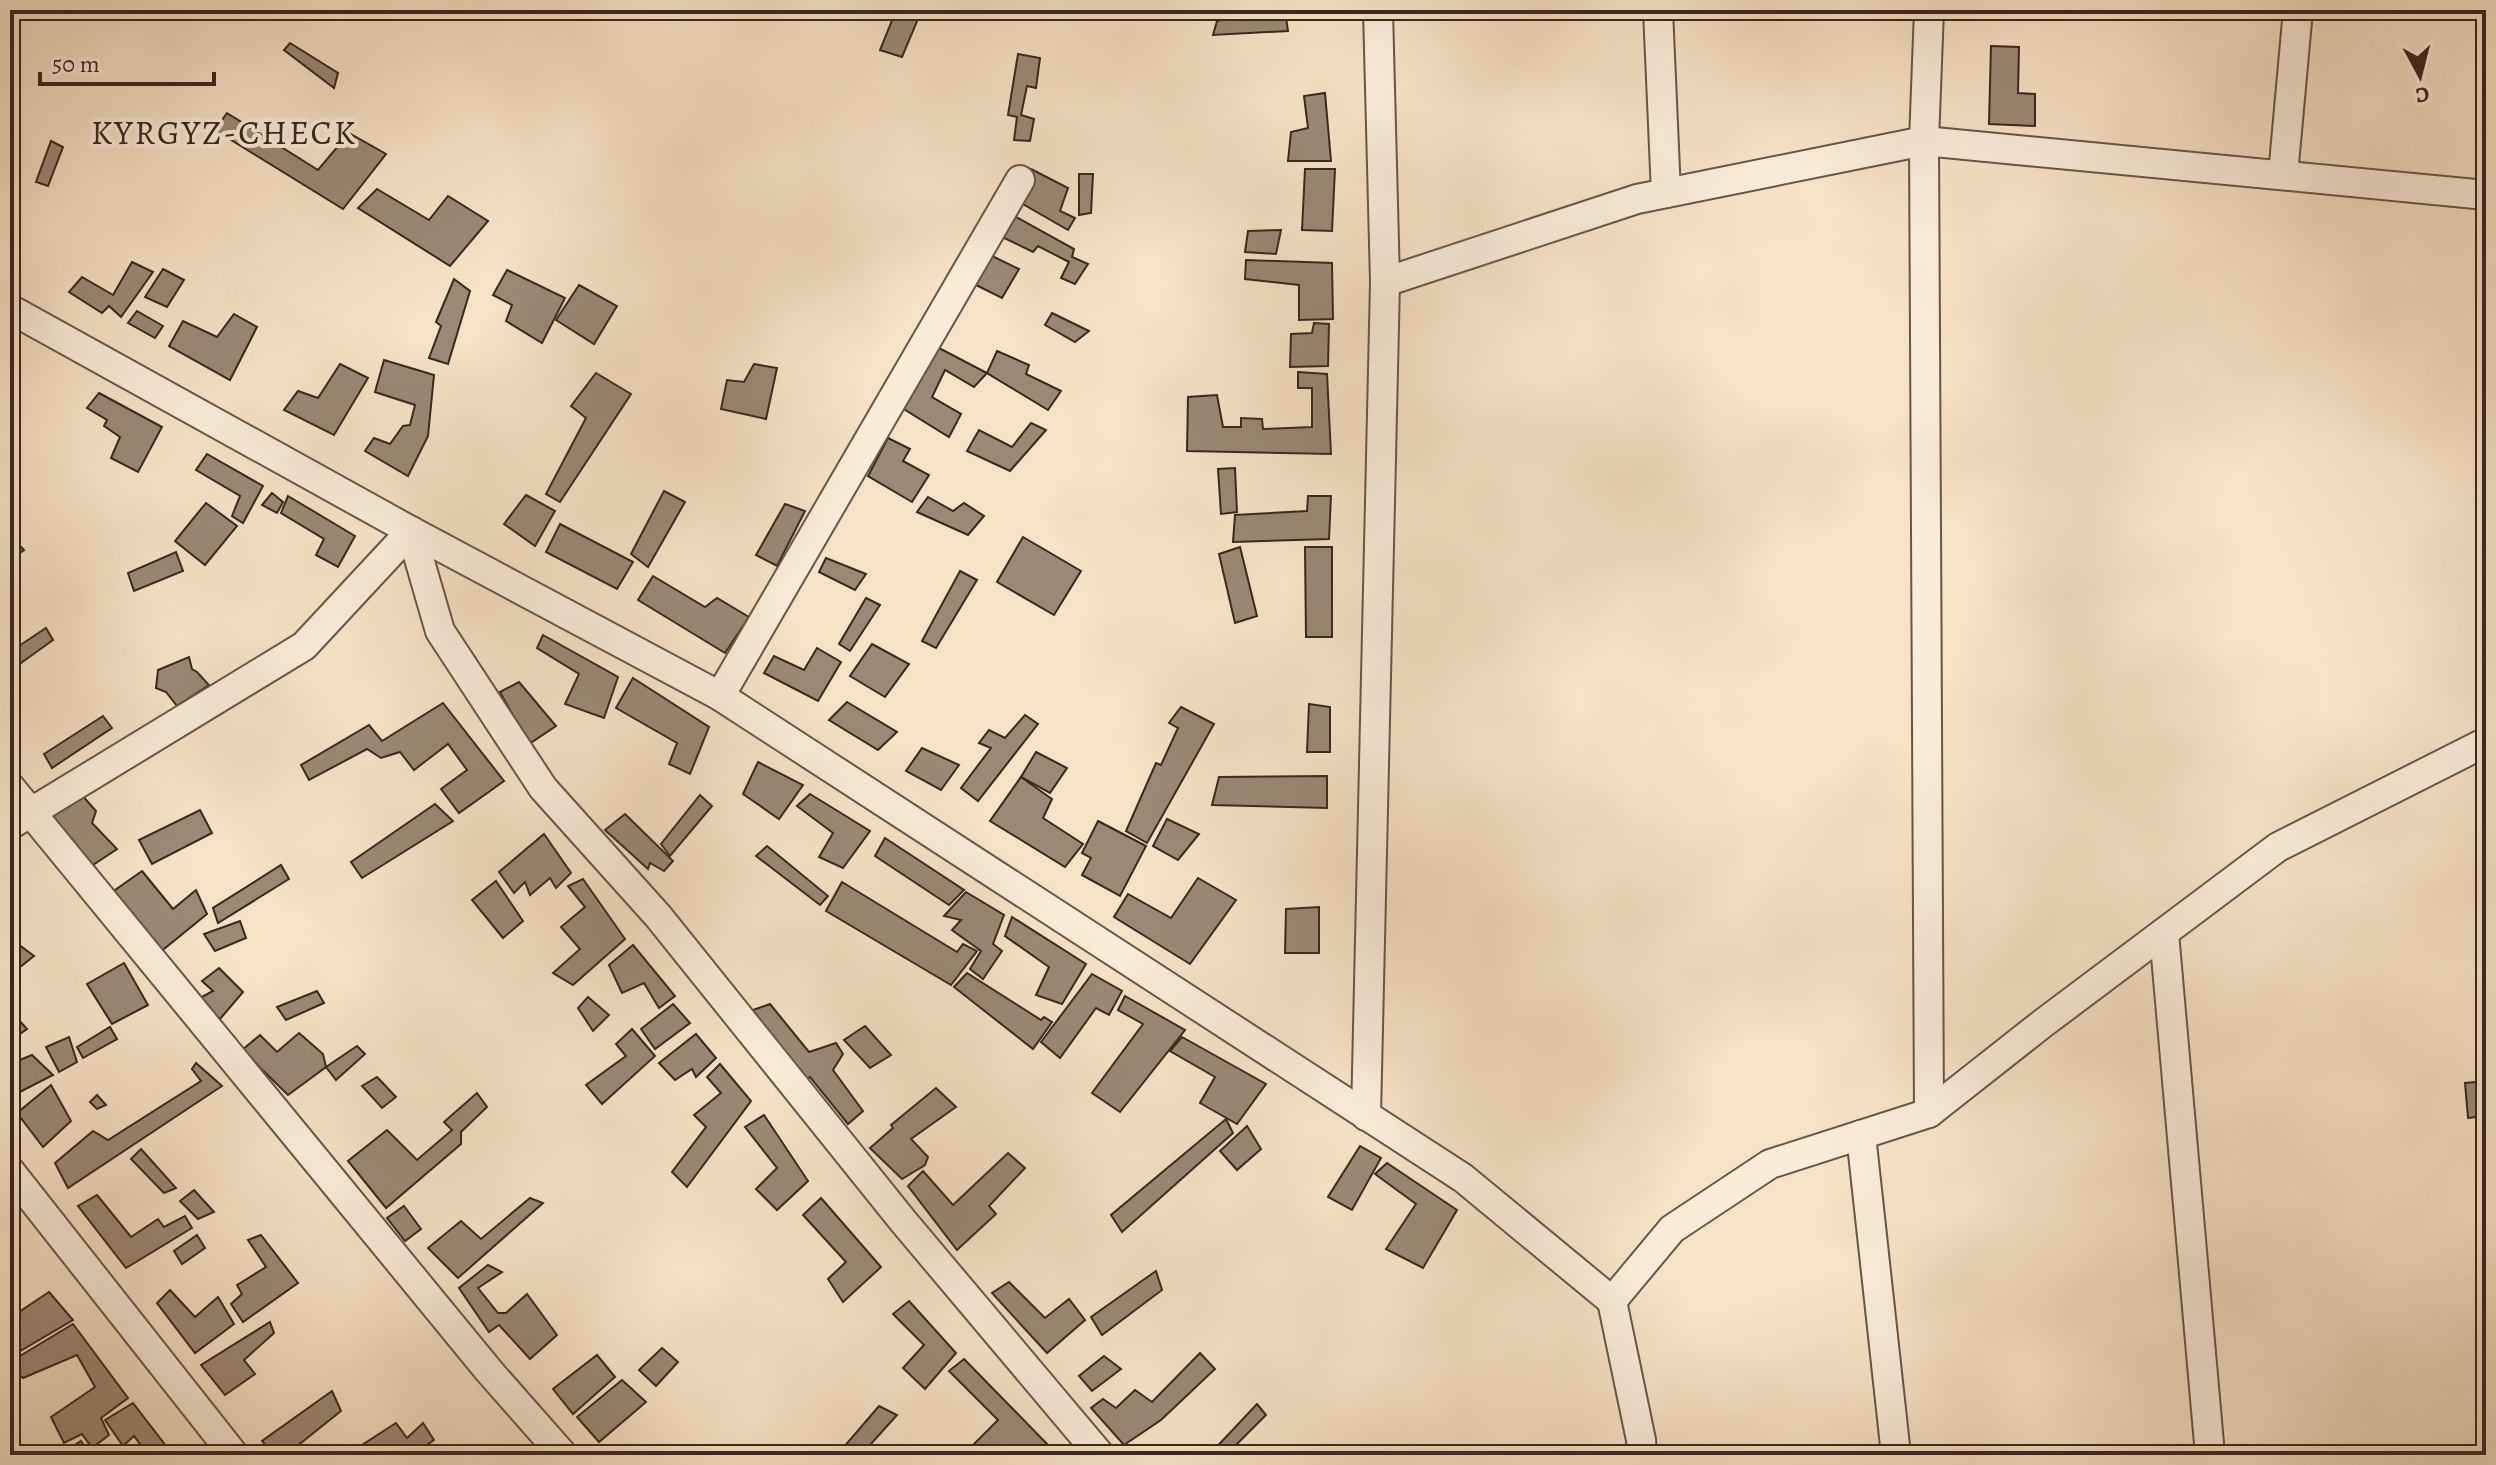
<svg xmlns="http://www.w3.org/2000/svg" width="2496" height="1465" font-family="Alegreya,serif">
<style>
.building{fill:#9a8975;stroke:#37281f;stroke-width:2}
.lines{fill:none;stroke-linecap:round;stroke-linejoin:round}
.minor-casing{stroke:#675648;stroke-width:32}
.minor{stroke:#f9ecd9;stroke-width:28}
.labels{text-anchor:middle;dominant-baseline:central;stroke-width:8;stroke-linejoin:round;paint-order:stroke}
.quarter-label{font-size:34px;letter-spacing:2px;fill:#37281f;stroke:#f9ecd9}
</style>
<rect width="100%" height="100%" fill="#f6e2c5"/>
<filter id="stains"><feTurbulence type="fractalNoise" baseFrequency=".0025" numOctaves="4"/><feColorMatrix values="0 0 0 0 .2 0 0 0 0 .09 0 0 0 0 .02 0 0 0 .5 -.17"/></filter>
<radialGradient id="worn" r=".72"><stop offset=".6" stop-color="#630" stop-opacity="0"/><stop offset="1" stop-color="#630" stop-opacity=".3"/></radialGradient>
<g class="building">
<polygon points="1237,10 1285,10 1288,31 1213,35 1217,21 1236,17"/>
<polygon points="895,13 918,19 902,57 880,50"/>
<polygon points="290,43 338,73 334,88 284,50"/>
<polygon points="1991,46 2019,47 2018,93 2035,94 2035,126 1989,124"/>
<polygon points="1018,54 1040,58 1036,88 1027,86 1021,115 1034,119 1030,141 1014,140 1017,117 1008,115"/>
<polygon points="1325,93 1331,161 1288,161 1291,132 1308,128 1304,96"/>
<polygon points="227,113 318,170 349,133 386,154 343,209 215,130"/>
<polygon points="51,141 63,147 48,186 36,182"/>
<polygon points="1031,169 1068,188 1060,211 1075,218 1068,230 1014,199"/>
<polygon points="1305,169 1335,169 1332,231 1302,230"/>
<polygon points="1079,174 1093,174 1091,213 1079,215"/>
<polygon points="377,189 429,220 448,196 488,221 450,266 358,208"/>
<polygon points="10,194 19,198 10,213"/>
<polygon points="1007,212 1074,249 1072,257 1088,264 1075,284 1061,278 1069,262 1038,246 1033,252 996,234"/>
<polygon points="1281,230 1276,254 1245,252 1248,231"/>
<polygon points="988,254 1019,269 1002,298 972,283"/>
<polygon points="1246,260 1332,263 1333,319 1299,320 1299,285 1245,279"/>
<polygon points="132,262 153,272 121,317 109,306 102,313 69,292 82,277 113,295"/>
<polygon points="163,269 184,280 167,307 145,297"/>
<polygon points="507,270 565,298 542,343 506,321 512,305 493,295"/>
<polygon points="454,279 470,291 448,364 429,358 441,326 436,322"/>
<polygon points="579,285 617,306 594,344 556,320"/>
<polygon points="137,311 163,326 155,338 128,323"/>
<polygon points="1052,313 1089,331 1075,342 1045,325"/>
<polygon points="234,314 257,327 230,380 169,346 183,321 217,337"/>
<polygon points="1314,323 1329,324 1328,366 1290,367 1291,334 1312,333"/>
<polygon points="937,347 987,373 974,387 945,370 932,397 961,414 949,437 902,408"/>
<polygon points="997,351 1029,365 1026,374 1061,391 1048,410 987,373"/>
<polygon points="384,360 434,375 428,436 408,476 365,451 374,438 390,444 403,426 410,425 415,405 375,392"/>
<polygon points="340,364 368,378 334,435 284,410 298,391 318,398"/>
<polygon points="754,364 777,368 766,419 721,409 727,380 744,382"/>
<polygon points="1298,372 1327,374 1331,454 1187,451 1188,397 1217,395 1223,427 1241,427 1241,418 1262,419 1263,429 1312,427 1312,388 1298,388"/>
<polygon points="596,373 631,394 560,502 546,494 586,418 571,406"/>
<polygon points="99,393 162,427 138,472 111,458 120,437 104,426 107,420 87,408"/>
<polygon points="1031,423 1046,430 1010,471 967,451 979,430 1012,447"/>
<polygon points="888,438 910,449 903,461 929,475 912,502 868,476"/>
<polygon points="207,454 263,486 243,523 232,516 240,496 196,470"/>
<polygon points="1235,468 1237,512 1221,514 1218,469"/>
<polygon points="664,491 685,502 648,567 631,554"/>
<polygon points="272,493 283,502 277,513 262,505"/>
<polygon points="526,495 555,511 535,546 504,524"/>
<polygon points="288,496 355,536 338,567 316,555 324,539 281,513"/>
<polygon points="1308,496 1331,496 1329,539 1233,542 1235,515 1307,511"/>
<polygon points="928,497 953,511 964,503 984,516 968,535 917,512"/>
<polygon points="206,503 237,526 205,565 175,541"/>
<polygon points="785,504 805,511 777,566 756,555"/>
<polygon points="560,524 633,562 617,589 546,552"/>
<polygon points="1023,537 1081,571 1054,615 997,582"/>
<polygon points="14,539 24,550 10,560 10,542"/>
<polygon points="1240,547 1257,616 1235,623 1219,554"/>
<polygon points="1305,547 1332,547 1332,637 1306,637"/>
<polygon points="176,552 183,571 134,591 128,573"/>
<polygon points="826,558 866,574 855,590 819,572"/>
<polygon points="960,571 977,580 936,648 922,641"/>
<polygon points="653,576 705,607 717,598 749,617 725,653 638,600"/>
<polygon points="866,598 880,605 850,651 839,644"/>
<polygon points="46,628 53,640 14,668 10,661 10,652"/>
<polygon points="543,635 618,677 604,718 565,704 579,674 537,648"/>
<polygon points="872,644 909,664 885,697 850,676"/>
<polygon points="817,648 841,662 818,701 764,673 774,656 804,670"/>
<polygon points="189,657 192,669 197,672 209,685 177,706 166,692 156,688 158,670"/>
<polygon points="633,678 709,727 690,774 669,764 677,743 616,708"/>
<polygon points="519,682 556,726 529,744 500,692"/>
<polygon points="847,702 897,732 878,750 829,720"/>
<polygon points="443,703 504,781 459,813 441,789 467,770 448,744 414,770 400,752 381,758 367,749 309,780 301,765 369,725 382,741"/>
<polygon points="1309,704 1330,707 1330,752 1307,752"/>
<polygon points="1181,707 1214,724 1147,843 1126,831 1156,763 1161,765 1178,728 1169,723"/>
<polygon points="1025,715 1038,724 978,801 961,788 991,748 979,743 989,730 1005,738"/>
<polygon points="103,716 112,728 52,768 44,754"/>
<polygon points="922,748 959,765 941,790 906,771"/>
<polygon points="1036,752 1067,768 1050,793 1021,777"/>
<polygon points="758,762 803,785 779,819 743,794"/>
<polygon points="1327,776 1327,808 1212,805 1219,777"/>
<polygon points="1021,777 1052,799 1043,818 1083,844 1065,867 990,821"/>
<polygon points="80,793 96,811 92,823 117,849 93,865 41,814"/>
<polygon points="810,794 870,831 843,868 819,857 833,833 797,806"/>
<polygon points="700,795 712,806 670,856 661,844"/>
<polygon points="435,804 453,821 362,878 351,862"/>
<polygon points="200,810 212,833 152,864 139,840"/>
<polygon points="625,814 673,861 664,871 650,863 648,869 605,830"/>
<polygon points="1167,819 1199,834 1178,860 1153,846"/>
<polygon points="1098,821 1146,846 1120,896 1082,875 1091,858 1082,853"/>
<polygon points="544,834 571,873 556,888 550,878 530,895 525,882 514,893 499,872"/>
<polygon points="885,838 964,890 949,905 875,856"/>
<polygon points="767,846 828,896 820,905 756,856"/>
<polygon points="281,865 289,879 218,923 213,908"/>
<polygon points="142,871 173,909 196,890 207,914 159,953 108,895"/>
<polygon points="1198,878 1236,900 1190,964 1114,917 1128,894 1171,918"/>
<polygon points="583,879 625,939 573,985 553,973 580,949 561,927 585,907 568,886"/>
<polygon points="496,881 523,921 503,938 472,900"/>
<polygon points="842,882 957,952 963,944 977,951 951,985 826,911"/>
<polygon points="966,892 1004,915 993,944 1002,951 983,979 970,969 981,951 952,930 961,920 944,916"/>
<polygon points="1319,907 1319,953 1285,953 1286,909"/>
<polygon points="1012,917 1086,964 1062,1004 1036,995 1049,967 1005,936"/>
<polygon points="240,921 246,938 215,951 204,934"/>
<polygon points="10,938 34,956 10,975"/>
<polygon points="633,945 675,996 659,1008 644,983 622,993 609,965"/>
<polygon points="124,963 148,1005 112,1024 87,984"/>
<polygon points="219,968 243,992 220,1019 198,999 213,991 202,981"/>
<polygon points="967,973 1041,1020 1044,1017 1052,1022 1033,1049 954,987"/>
<polygon points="1092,974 1122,991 1109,1015 1096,1008 1060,1058 1041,1042"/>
<polygon points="317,991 324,1003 286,1020 277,1007"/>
<polygon points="1125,996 1185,1030 1120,1112 1092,1093 1143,1024 1118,1010"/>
<polygon points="588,997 609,1015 593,1031 578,1008"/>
<polygon points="673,1004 690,1023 655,1049 641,1029"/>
<polygon points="770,1004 809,1052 836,1043 843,1054 833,1070 863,1111 848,1124 810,1077 804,1081 753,1010"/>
<polygon points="18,1019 27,1029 17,1036 10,1027"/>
<polygon points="865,1026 891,1055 870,1068 844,1040"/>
<polygon points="110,1027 117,1039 83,1058 77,1047"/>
<polygon points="632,1029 655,1056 602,1104 586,1085 626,1056 616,1044"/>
<polygon points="299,1033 323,1054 326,1067 288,1095 242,1050 260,1035 277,1052"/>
<polygon points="696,1034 716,1058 696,1077 692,1069 675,1080 659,1063"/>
<polygon points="69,1037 77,1062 59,1072 46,1047"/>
<polygon points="1182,1037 1266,1084 1237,1124 1200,1103 1215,1077 1170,1051"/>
<polygon points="357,1046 365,1054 336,1080 326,1067"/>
<polygon points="32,1055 53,1075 10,1097 10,1064"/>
<polygon points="196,1063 222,1086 68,1188 55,1163 93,1131 108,1140 201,1081 192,1069"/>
<polygon points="720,1064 751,1101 687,1187 672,1172 706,1127 694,1115 721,1093 707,1077"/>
<polygon points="377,1077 396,1097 382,1108 362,1086"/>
<polygon points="2486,1081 2486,1116 2468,1118 2465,1083"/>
<polygon points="51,1085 71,1121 43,1147 17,1113"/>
<polygon points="936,1088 956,1107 911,1139 928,1157 925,1165 902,1179 870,1148 893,1128 891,1125"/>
<polygon points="477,1093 487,1107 461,1132 461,1144 386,1208 348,1161 387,1130 417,1160 452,1130 444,1122"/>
<polygon points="97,1095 106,1105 97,1109 90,1102"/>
<polygon points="764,1115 808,1181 777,1210 756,1189 777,1168 745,1127"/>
<polygon points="1226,1119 1233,1133 1122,1232 1111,1215"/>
<polygon points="1247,1126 1261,1149 1237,1170 1220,1151"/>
<polygon points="1360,1146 1381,1158 1352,1210 1328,1197"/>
<polygon points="141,1149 176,1188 164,1193 131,1159"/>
<polygon points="1008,1153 1025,1168 989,1206 996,1214 957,1250 908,1186 923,1171 953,1205"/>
<polygon points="1387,1163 1457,1210 1423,1268 1386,1249 1416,1204 1375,1174"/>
<polygon points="194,1190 214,1212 198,1219 180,1201"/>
<polygon points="97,1195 131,1237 158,1219 164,1227 185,1216 192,1228 126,1268 78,1206"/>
<polygon points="530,1198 543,1203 458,1278 428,1248 461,1221 481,1239"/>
<polygon points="821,1198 881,1267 843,1302 828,1279 846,1262 803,1215"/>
<polygon points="404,1206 421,1229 405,1241 387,1218"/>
<polygon points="197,1235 205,1248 182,1264 174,1251"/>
<polygon points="261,1235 298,1283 243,1322 231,1304 242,1294 237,1285 266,1267 248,1240"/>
<polygon points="488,1265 502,1272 478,1288 498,1313 506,1313 527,1294 557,1335 530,1359 499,1325 489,1332 459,1288"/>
<polygon points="1156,1271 1162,1290 1102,1335 1091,1317"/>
<polygon points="1009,1282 1045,1318 1069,1299 1085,1320 1047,1353 992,1293"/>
<polygon points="170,1290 195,1317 218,1297 234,1324 195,1353 157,1303"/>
<polygon points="49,1292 73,1320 10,1357 10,1318"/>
<polygon points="909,1301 956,1353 925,1389 903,1368 924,1345 893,1314"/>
<polygon points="270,1322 274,1333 244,1360 255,1374 225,1395 201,1365"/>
<polygon points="73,1324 128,1398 101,1418 109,1435 92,1448 82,1434 64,1443 51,1417 95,1387 77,1355 23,1378 18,1374 10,1377 10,1362"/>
<polygon points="662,1348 678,1362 656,1386 639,1370"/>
<polygon points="1200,1353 1215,1369 1161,1420 1124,1445 1091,1408 1103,1399 1116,1408 1135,1390 1152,1402"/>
<polygon points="597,1355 615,1377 573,1414 553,1389"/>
<polygon points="1104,1356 1121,1369 1092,1391 1079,1376"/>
<polygon points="964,1359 1053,1450 1048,1455 978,1455 971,1447 998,1420 949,1371"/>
<polygon points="622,1380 646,1402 599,1442 577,1417"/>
<polygon points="332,1391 341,1411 296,1447 303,1455 274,1455 262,1441"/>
<polygon points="133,1403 173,1455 148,1455 134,1436 123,1446 105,1420"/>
<polygon points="1257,1404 1266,1415 1226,1455 1209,1455"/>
<polygon points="879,1406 897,1415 861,1455 849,1455 843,1448"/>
<polygon points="396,1423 407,1438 423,1423 434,1440 412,1455 370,1455 362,1445"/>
<polygon points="81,1441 90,1455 60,1455"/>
<polygon points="1190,1447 1205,1455 1180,1455"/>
</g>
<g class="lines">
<g class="minor-casing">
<g id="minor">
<polyline points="1658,10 1666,193"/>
<polyline points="2283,175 2298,10"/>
<polyline points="1385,282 1637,199 1924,141 2486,195"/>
<polyline points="10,309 411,531 720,696 1463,1178 1612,1301"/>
<polyline points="411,531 440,631 543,788 658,916 903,1221 1100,1455"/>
<polyline points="720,696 1020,180"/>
<polyline points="10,787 489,1371 563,1455"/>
<polyline points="10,825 304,646 411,531"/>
<polyline points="2164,933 2210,1455"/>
<polyline points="1929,1113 1924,141 1929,10"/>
<polyline points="1366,1116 1385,282 1378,10"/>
<polyline points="1861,1135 1896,1455"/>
<polyline points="10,1171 234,1455"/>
<polyline points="1642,1455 1641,1440 1612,1301 1672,1229 1770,1164 1929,1113 2042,1024 2278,847 2486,742"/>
</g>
</g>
<use href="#minor" class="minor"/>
</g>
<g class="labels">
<g class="quarter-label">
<text x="224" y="132">KYRGYZ-CHECK</text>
</g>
</g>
<rect width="2496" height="1465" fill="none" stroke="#f6e2c5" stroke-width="40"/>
<rect x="12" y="12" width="2472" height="1441" fill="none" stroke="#37281f" stroke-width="4"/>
<rect x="20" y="20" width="2456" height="1425" fill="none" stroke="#37281f" stroke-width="2"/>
<g transform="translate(2420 76) rotate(173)" stroke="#f9ecd9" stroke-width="6" paint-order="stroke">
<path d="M0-6L14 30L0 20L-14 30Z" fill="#37281f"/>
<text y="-12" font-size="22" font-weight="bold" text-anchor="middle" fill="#37281f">С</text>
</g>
<path d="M40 72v12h174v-12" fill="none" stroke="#37281f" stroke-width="4"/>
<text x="52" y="72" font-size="24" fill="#37281f" stroke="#f9ecd9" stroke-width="6" paint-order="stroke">50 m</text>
<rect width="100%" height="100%" filter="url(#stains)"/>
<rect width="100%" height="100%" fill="url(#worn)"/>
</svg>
